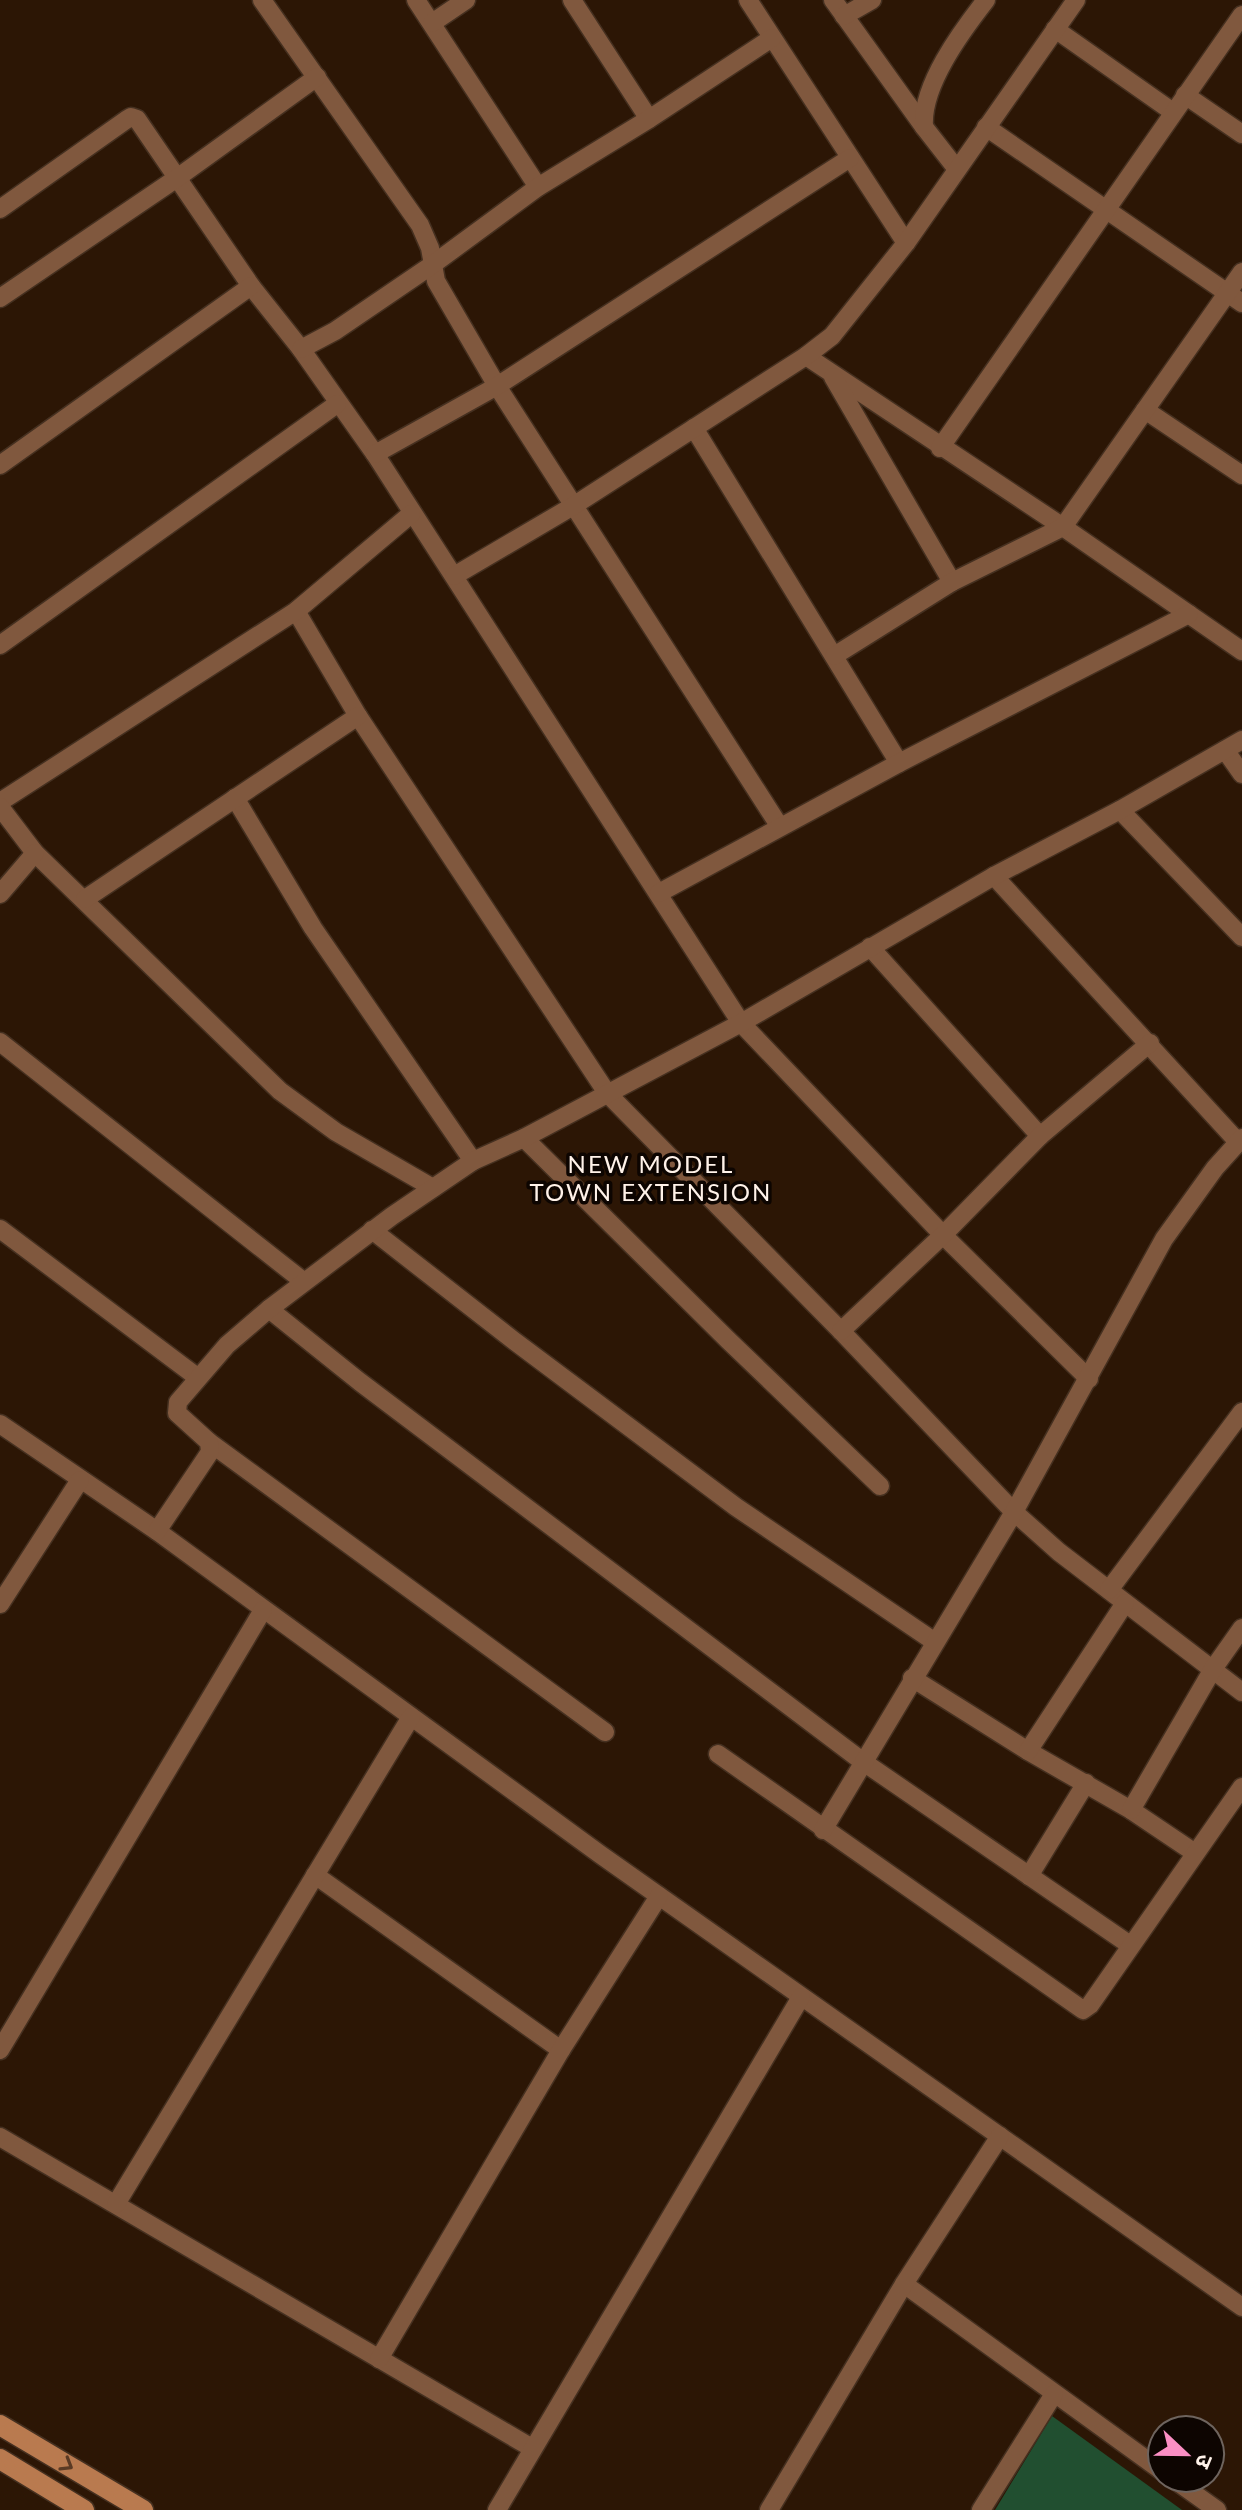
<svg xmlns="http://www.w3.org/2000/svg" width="1242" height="2510" font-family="Lato,'Noto Sans Devanagari',sans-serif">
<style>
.green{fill:#214f30}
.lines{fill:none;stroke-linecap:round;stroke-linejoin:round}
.street-casing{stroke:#453020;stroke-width:21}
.secondary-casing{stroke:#453020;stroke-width:23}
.street{stroke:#80583e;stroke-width:18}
.secondary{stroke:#b97a4f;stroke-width:20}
.oneway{stroke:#5a3a24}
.labels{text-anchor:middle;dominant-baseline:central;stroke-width:7;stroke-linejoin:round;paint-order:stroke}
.neighbourhood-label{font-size:24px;letter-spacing:2px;fill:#fff2e9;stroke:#0d0501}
</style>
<rect width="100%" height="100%" fill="#2c1605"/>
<polygon class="green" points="1052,2416 1182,2510 995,2510"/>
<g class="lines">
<g class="street-casing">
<g id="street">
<polyline points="262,0 420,225 430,248 436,281 497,386 780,827"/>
<polyline points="416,0 538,187"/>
<polyline points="572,0 649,119"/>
<polyline points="748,0 906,243"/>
<polyline points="833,0 924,127 956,168"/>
<polyline points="844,16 872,0"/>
<polyline points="432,23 466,0"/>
<polyline points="1055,29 1173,112"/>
<polyline points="1185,95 1242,134"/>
<path d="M924 127C921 86 961 32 986 0"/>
<polyline points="986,127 1242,303"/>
<polyline points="0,209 126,120 131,117 137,119 251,286 301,349 375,454 741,1023 943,1235 1089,1379"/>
<polyline points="0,298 177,178 317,77"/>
<polyline points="301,349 335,331 432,265 538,187 649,119 772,38"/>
<polyline points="806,356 1063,527 1242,651"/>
<polyline points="833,377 952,582"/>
<polyline points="1145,410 1242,475"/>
<polyline points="694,428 899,763"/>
<polyline points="940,448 1242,15"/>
<polyline points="375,454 497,386 850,158"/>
<polyline points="0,465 251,286"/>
<polyline points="454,576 573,506 806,356 832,336 906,243 1076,0"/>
<polyline points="296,611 358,716 607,1093 841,1331 1014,1512 1059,1552 1242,1692"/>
<polyline points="0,645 337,404"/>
<polyline points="834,656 952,582 1063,527 1242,272"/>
<polyline points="1225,750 1242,774"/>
<polyline points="235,798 313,928 473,1161"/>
<polyline points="0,802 296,611 411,514"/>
<polyline points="0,807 35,853 280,1091 336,1132 433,1188"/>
<polyline points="1120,810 1242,937"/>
<polyline points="994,876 1238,1142"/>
<polyline points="659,893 899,763 1189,614"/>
<polyline points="0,894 35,853"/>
<polyline points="85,899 358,716"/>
<polyline points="870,947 1040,1136"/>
<polyline points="0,1042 303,1281"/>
<polyline points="524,1138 728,1340 880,1486"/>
<polyline points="0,1229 197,1377"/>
<polyline points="372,1230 513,1340 736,1507 935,1642"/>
<polyline points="269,1309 360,1382 862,1761 1130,1945"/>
<polyline points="841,1331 943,1235 1040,1136 1150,1043"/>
<polyline points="0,1424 157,1531 601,1855 1242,2307"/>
<polyline points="209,1442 605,1732"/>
<polyline points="157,1531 210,1452 209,1442 177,1413 178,1402 227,1345 269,1309 392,1216 473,1161 524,1138 741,1023 994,876 1120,810 1242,740"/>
<polyline points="1109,1590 1242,1412"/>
<polyline points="0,1604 80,1480"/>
<polyline points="912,1678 1028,1751 1131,1810 1195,1853"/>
<polyline points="1028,1751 1125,1603"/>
<polyline points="718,1754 1083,2010 1090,2005 1242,1787"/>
<polyline points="1131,1810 1213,1669 1242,1628"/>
<polyline points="823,1830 1014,1512 1164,1239 1215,1168 1242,1138"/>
<polyline points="315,1875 561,2050"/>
<polyline points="1029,1876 1086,1783"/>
<polyline points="0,2050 263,1610"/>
<polyline points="0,2137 532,2448"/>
<polyline points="116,2204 411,1717"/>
<polyline points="904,2284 1162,2471"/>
<polyline points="379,2359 561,2050 659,1896"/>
<polyline points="1172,2478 1217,2510"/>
<polyline points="497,2510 801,1997"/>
<polyline points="769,2510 904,2284 1000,2136"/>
<polyline points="981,2510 1054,2394"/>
</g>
</g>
<g class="secondary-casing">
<g id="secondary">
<polyline points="0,2425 143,2510"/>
<polyline points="0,2459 84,2510"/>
</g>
</g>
<use href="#street" class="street"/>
<use href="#secondary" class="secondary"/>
</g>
<defs><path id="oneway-chevron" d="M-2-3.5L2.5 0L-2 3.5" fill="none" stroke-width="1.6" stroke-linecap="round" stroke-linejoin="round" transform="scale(2)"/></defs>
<use class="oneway" href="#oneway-chevron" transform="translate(67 2465) rotate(31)"/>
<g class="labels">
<g class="neighbourhood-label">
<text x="651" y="1163">NEW MODEL<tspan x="651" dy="28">TOWN EXTENSION</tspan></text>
</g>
</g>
<g transform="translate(1186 2454) rotate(112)"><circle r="38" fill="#0d0501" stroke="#6e645e" stroke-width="2"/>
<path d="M0-6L14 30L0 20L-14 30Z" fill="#fb8fc4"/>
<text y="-12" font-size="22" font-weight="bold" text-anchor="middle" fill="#fff2e9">उ</text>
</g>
</svg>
